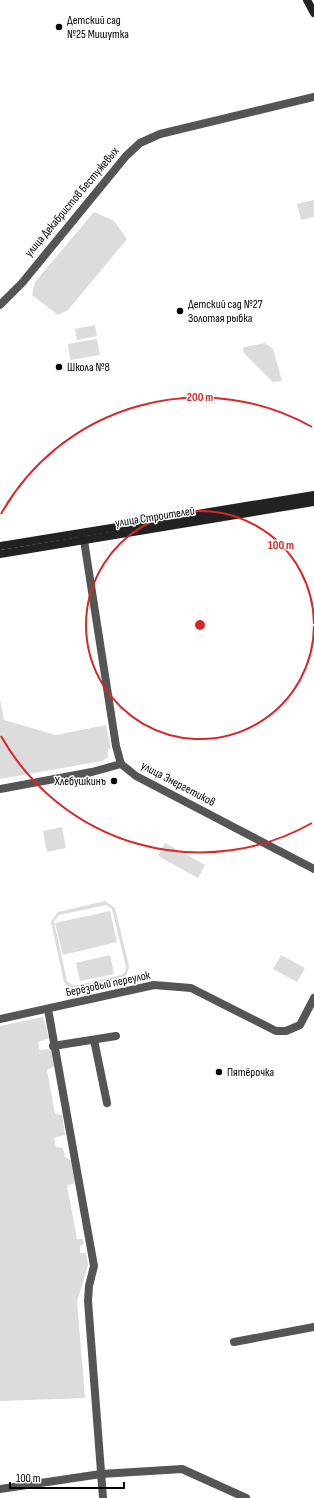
<svg xmlns="http://www.w3.org/2000/svg" width="314" height="1498" font-family="'Sofia Sans Condensed',sans-serif">
<style>
.green{fill:#dcdcdc;fill-rule:evenodd}
.lines{fill:none;stroke-linecap:round;stroke-linejoin:round}
.street{stroke:#555;stroke-width:8}
.secondary{stroke:#222;stroke-width:8}
.ring{fill:none;stroke:#d62828;stroke-width:2}
.poi-dot{fill:#000;stroke:#fff;stroke-width:1.5}
.labels{text-anchor:middle;dominant-baseline:central;stroke-width:3;stroke-linejoin:round;paint-order:stroke}
.poi-label{font-size:12px;fill:#000;stroke:#fff;text-anchor:start}
.street-label{font-size:12px;fill:#000;stroke:#fff}
.centre{fill:#d62828;stroke:#fff;stroke-width:2}
.ring-label{font-size:12px;text-anchor:middle;font-weight:bold;fill:#d62828;stroke:#fff;stroke-width:3;stroke-linejoin:round;paint-order:stroke}
</style>
<rect width="100%" height="100%" fill="#fff"/>
<g class="green">
<polygon points="314,200 314,217 301,220 297,204"/>
<polygon points="94,212 114,221 127,239 68,310 58,315 32,295 35,282"/>
<polygon points="95,325 97,336 77,340 75,329"/>
<polygon points="97,339 100,355 70,360 68,344"/>
<polygon points="265,343 273,349 282,381 273,382 244,353 243,349 245,347"/>
<polygon points="0,699 4,720 56,735 106,725 111,749 108,749 108,757 102,761 0,779"/>
<polygon points="62,827 66,848 47,852 43,831"/>
<polygon points="165,843 205,865 198,878 158,856"/>
<path d="M105 901 115 908 129 966 127 974 123 978 74 989 68 987 64 982 51 922 58 912ZM106 905 112 909 126 967 125 972 121 975 74 986 67 981 54 922 59 915Z"/>
<polygon points="110,911 117,942 63,955 55,923"/>
<polygon points="110,955 114,974 80,981 76,963"/>
<polygon points="281,955 305,968 297,982 273,969"/>
<polygon points="43,1017 49,1038 38,1042 39,1050 51,1049 55,1066 47,1070 55,1114 62,1115 65,1135 54,1138 56,1147 63,1148 65,1157 72,1161 76,1179 73,1184 67,1185 77,1239 83,1239 84,1244 80,1246 80,1253 86,1253 88,1265 77,1302 85,1398 0,1401 0,1026"/>
</g>
<g class="lines">
<g class="street">
<polyline points="0,305 22,283 126,156 140,143 160,134 314,97"/>
<polyline points="83,534 116,746 121,764"/>
<polyline points="0,789 92,772 121,764 136,776 314,869"/>
<polyline points="48,1009 94,1266 89,1286 88,1301 103,1498"/>
<polyline points="0,1019 154,985 191,988 276,1031 286,1031 300,1025 314,998"/>
<polyline points="94,1040 107,1103"/>
<polyline points="53,1046 116,1036"/>
<polyline points="234,1342 314,1327"/>
<polyline points="0,1489 101,1474 182,1469 246,1498"/>
</g>
<g class="secondary">
<polyline points="307,0 314,13"/>
<polyline points="0,546 314,495"/>
<polyline points="0,554 314,502"/>
</g>
</g>
<g class="ring">
<path d="M314 626A114 114 0 1 1 314 624"/>
<path d="M312 823A228 228 0 0 1 1 736M1 514A228 228 0 0 1 312 427"/>
</g>
<g class="poi-dot">
<circle cx="59" cy="27" r="4"/>
<circle cx="180" cy="311" r="4"/>
<circle cx="59" cy="367" r="4"/>
<circle cx="114" cy="781" r="4"/>
<circle cx="219" cy="1072" r="4"/>
</g>
<g class="labels">
<g class="poi-label">
<text x="67" y="20">Детский сад<tspan x="67" dy="14">№25 Мишутка</tspan></text>
<text x="188" y="304">Детский сад №27<tspan x="188" dy="14">Золотая рыбка</tspan></text>
<text x="67" y="367">Школа №8</text>
<text x="106" y="781" text-anchor="end">Хлебушкинъ</text>
<text x="227" y="1072">Пятёрочка</text>
</g>
<g class="street-label">
<text transform="translate(72 202) rotate(-50)">улица Декабристов Бестужевых</text>
<text transform="translate(155 517) rotate(-9)">улица Строителей</text>
<text transform="translate(178 784) rotate(28)">улица Энергетиков</text>
<text transform="translate(108 984) rotate(-12)">Берёзовый переулок</text>
</g>
</g>
<circle cx="200" cy="625" r="6" class="centre"/>
<g class="ring-label">
<text x="200" y="401">200 m</text>
<text x="281" y="549">100 m</text>
</g>
<path d="M10 1482v6h114v-6" fill="none" stroke="#000000" stroke-width="2"/>
<text x="16" y="1482" font-size="12" fill="#000000" stroke="#ffffff" stroke-width="3" paint-order="stroke">100 m</text>
</svg>
